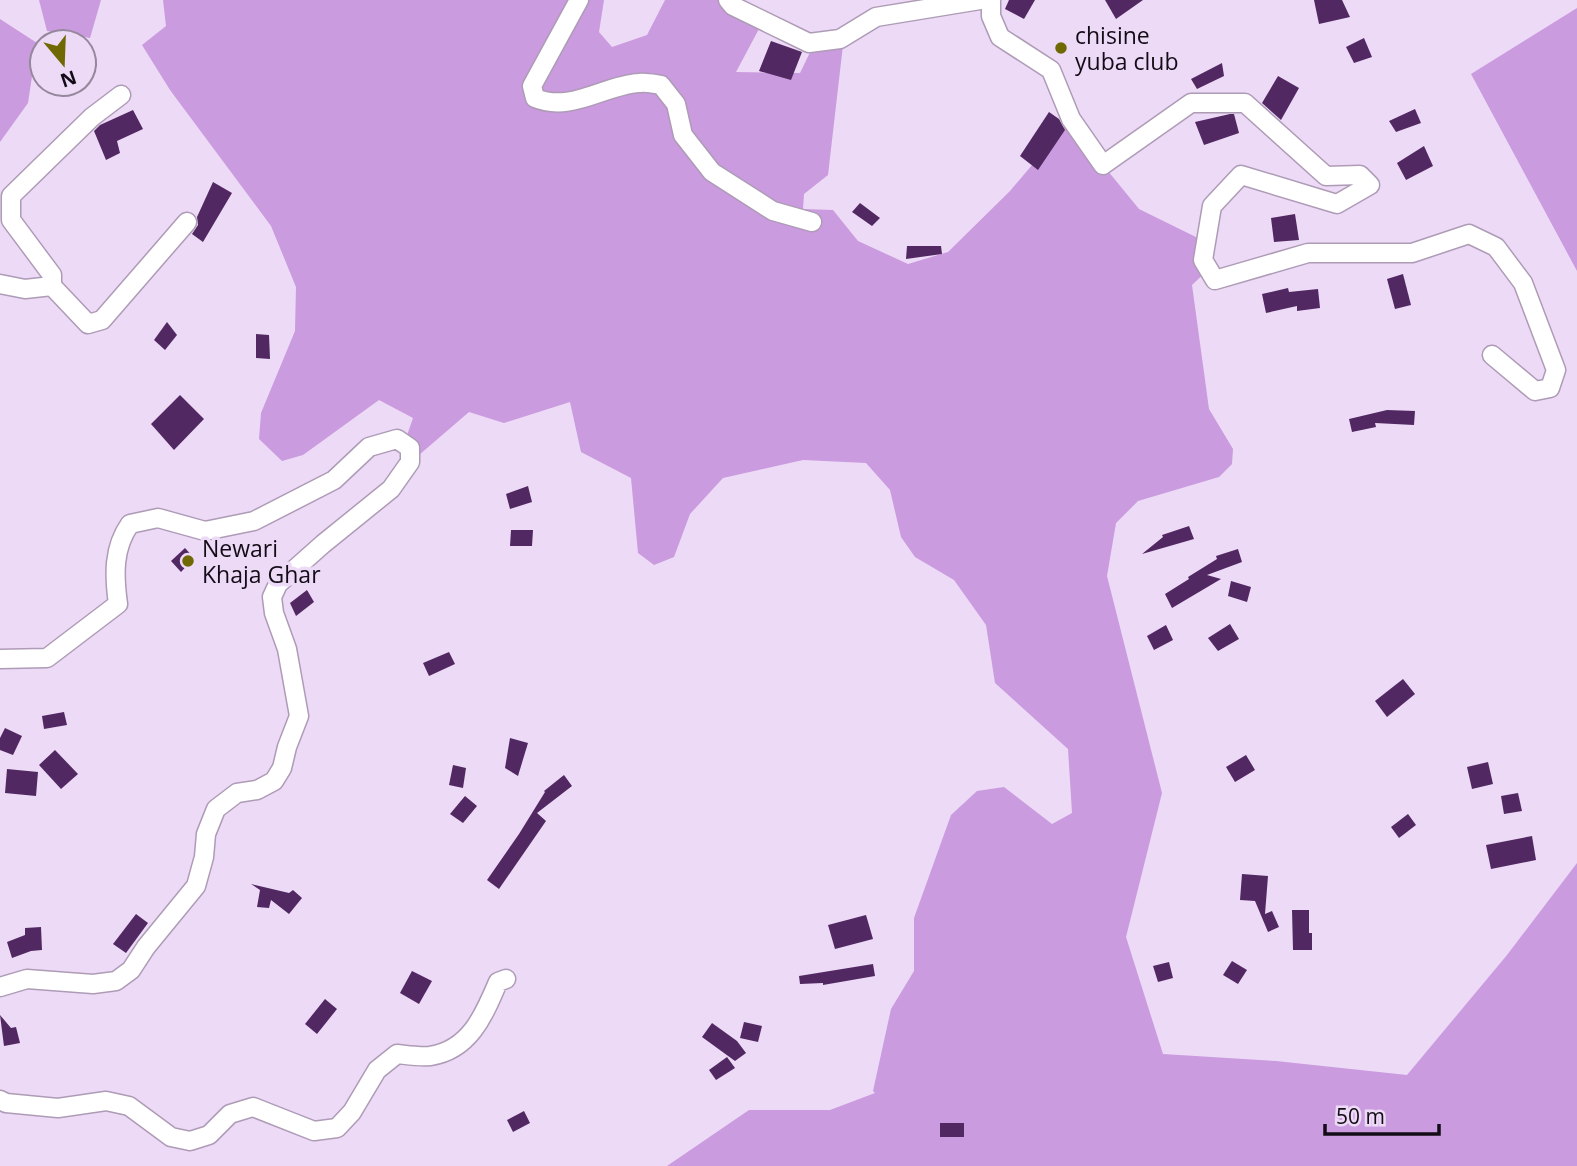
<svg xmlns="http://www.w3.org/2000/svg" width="1577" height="1166" font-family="'Open Sans',sans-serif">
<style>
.forest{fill:#ca9bde}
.building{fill:#512862}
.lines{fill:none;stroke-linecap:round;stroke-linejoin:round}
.street-casing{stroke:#ae9bb6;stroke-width:21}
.street{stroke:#fff;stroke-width:18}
.poi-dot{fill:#706903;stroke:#eddaf6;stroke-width:2.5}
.labels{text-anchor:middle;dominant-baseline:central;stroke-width:7;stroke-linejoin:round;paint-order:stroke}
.poi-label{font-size:23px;fill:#130c16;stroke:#eddaf6;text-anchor:start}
</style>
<rect width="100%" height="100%" fill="#eddaf6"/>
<g class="forest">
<polygon points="39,0 101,0 90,38 47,31"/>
<polygon points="163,0 604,0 599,32 612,47 647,35 665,0 741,0 768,12 736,72 800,73 816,40 843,45 828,175 804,194 803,209 833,210 858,241 908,264 948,252 1010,191 1071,119 1103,165 1139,209 1206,242 1209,269 1192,285 1209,409 1233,449 1232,464 1219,477 1138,501 1116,523 1107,576 1162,793 1126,937 1163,1054 1276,1061 1407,1075 1507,955 1577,863 1577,1166 667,1166 749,1110 830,1110 875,1093 873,1091 891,1009 914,971 914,918 951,815 977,791 1004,787 1052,824 1072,813 1068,749 995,683 986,625 954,580 915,557 901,537 890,490 866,463 803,460 723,478 690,514 674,557 654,565 638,553 631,478 581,452 570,402 504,423 469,412 419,455 403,447 413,418 379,400 303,455 282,461 259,439 261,413 295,331 296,287 271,226 170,90 142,45 166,26"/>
<polygon points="1577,8 1577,271 1471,74"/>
<polygon points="0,19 37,43 28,103 0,142"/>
</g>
<g class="building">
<polygon points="1009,0 1035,0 1024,19 1005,9"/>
<polygon points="1105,0 1143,0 1116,19"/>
<polygon points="1314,0 1342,0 1350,17 1319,24"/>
<polygon points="1364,38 1372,57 1354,63 1346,47"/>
<polygon points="771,41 802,52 791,80 759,71"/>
<polygon points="1222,63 1224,76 1197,89 1191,79"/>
<polygon points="1278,76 1299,88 1281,120 1262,103"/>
<polygon points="1415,109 1421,123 1396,132 1389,121"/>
<polygon points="133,110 143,129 117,141 120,153 106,160 94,131 100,125"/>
<polygon points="1049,112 1059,119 1065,130 1038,170 1020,156"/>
<polygon points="1230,114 1234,114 1239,133 1204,145 1195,122"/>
<polygon points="1424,146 1433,166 1406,180 1397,163"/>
<polygon points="213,182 232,193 203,242 192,234 198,225 197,217"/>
<polygon points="860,203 880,218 872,226 852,212"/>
<polygon points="1295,214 1299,240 1274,242 1271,218"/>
<polygon points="907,246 941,246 942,254 906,259"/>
<polygon points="1403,274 1411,305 1395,309 1387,279"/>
<polygon points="1288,288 1289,292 1318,289 1320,308 1297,311 1297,306 1266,313 1262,294"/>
<polygon points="167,322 177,335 165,350 154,340"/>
<polygon points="256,334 269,335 270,359 256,358"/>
<polygon points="180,395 204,419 174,450 151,424"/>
<polygon points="1387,410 1415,411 1414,425 1375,423 1376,427 1352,432 1349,419"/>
<polygon points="528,486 532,502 510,509 506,494"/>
<polygon points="1189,526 1194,539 1142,554 1163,537 1162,535"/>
<polygon points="511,530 533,530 532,546 510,546"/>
<polygon points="185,548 194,558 181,572 171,561"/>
<polygon points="1238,549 1242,562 1207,575 1221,579 1172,608 1165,594 1189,579 1188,577 1217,559 1216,556"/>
<polygon points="1231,581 1251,587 1247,602 1228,596"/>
<polygon points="307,590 314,602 296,616 290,603"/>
<polygon points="1230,624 1239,639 1218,651 1208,638"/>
<polygon points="1166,625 1173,640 1154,650 1147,636"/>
<polygon points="449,652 455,664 429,676 423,663"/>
<polygon points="1403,679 1415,694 1387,717 1375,701"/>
<polygon points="64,712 67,725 44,729 42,716"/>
<polygon points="5,728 22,736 13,755 0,750 0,738"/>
<polygon points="510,738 528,743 518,776 505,768"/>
<polygon points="55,750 78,774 61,789 39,765"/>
<polygon points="1246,755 1255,770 1235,782 1226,767"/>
<polygon points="1488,762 1493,784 1472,789 1467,767"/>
<polygon points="453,765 466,768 463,788 449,785"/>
<polygon points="7,769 38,772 36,796 5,793"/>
<polygon points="564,775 572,786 537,813 546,821 499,889 487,880 519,834 545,792 544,791"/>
<polygon points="1518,793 1522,811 1504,814 1501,796"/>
<polygon points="465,796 477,806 463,823 450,814"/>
<polygon points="1408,814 1416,825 1399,838 1391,827"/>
<polygon points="1532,836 1536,860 1491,869 1486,845"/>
<polygon points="1242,874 1268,876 1265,914 1272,911 1279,927 1268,932 1255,901 1240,900"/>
<polygon points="251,884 289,893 293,890 302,898 289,914 271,900 269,908 257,907 260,890"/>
<polygon points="1292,910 1309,910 1309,933 1312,933 1312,950 1293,950"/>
<polygon points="136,914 148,923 126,953 113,944"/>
<polygon points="866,915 873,939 835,949 828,925"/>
<polygon points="41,927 42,950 31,951 12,958 7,942 25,935 25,928"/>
<polygon points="1232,961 1247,970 1238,984 1223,975"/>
<polygon points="1169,962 1173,978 1158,982 1153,966"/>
<polygon points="873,964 875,976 823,985 823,983 800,984 799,976"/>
<polygon points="412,971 432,981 419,1004 400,993"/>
<polygon points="325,999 337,1009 317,1034 305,1024"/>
<polygon points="0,1015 11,1028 16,1027 20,1043 4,1046"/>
<polygon points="744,1022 762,1026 758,1042 740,1038"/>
<polygon points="712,1023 737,1041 746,1053 735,1061 702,1037"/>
<polygon points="727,1057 735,1068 716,1080 709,1070"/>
<polygon points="524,1111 530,1123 513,1132 507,1120"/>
<rect x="940" y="1123" width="24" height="14"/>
</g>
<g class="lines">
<g class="street-casing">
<g id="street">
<path d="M579 0 532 86 535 98C571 113 604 85 639 83 646 82 654 84 661 85L676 104 683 135 712 172 773 211 812 222"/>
<polyline points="728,0 733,6 809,43 840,39 876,17 980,0"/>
<polyline points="991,0 991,16 1000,37 1051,70 1071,119 1103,165 1191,103 1245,103 1326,176 1360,175 1370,185 1337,204 1241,175 1212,206 1203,260 1215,280 1308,253 1412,253 1469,234 1496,247 1523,283 1556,370 1550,388 1535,391 1492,355"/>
<polyline points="0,284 25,289 52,286 52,275 11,220 11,196 92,117 121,95"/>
<polyline points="52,286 88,324 102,320 187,222"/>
<path d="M0 659 47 658 118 604C114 575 113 548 130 524L158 518 205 531 254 521 334 480 369 447 397 439 410 448V462L391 489 323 544 278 584 272 597 274 613 287 649 299 716 287 747 282 768 274 781 257 790 237 793 216 809 206 834 204 857 196 886 146 947 131 970 116 981 93 984 27 979 0 987"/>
<path d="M0 1100 6 1103 58 1108 106 1101 129 1106 171 1137 190 1141 209 1135 230 1114 253 1107 314 1131 337 1128 352 1112 377 1070 397 1054C407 1055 420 1057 430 1056 470 1050 484 1015 498 982L506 979"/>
</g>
</g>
<use href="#street" class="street"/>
</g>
<g class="poi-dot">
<circle cx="1061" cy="48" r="7"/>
<circle cx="188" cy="561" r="7"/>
</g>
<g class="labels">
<g class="poi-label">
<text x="1075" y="35">chisine<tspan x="1075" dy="26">yuba club</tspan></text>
<text x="202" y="548">Newari<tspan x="202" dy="26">Khaja Ghar</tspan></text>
</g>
</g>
<g transform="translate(63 63) rotate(161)"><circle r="33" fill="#eddaf6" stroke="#96889c" stroke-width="2"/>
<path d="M0-5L12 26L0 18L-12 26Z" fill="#706903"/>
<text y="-10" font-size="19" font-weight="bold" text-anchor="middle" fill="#130c16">N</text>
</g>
<path d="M1325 1124v10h114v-10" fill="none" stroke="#130c16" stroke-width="3.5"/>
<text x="1336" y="1124" font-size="21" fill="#130c16" stroke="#eddaf6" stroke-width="5" paint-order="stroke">50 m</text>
</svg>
